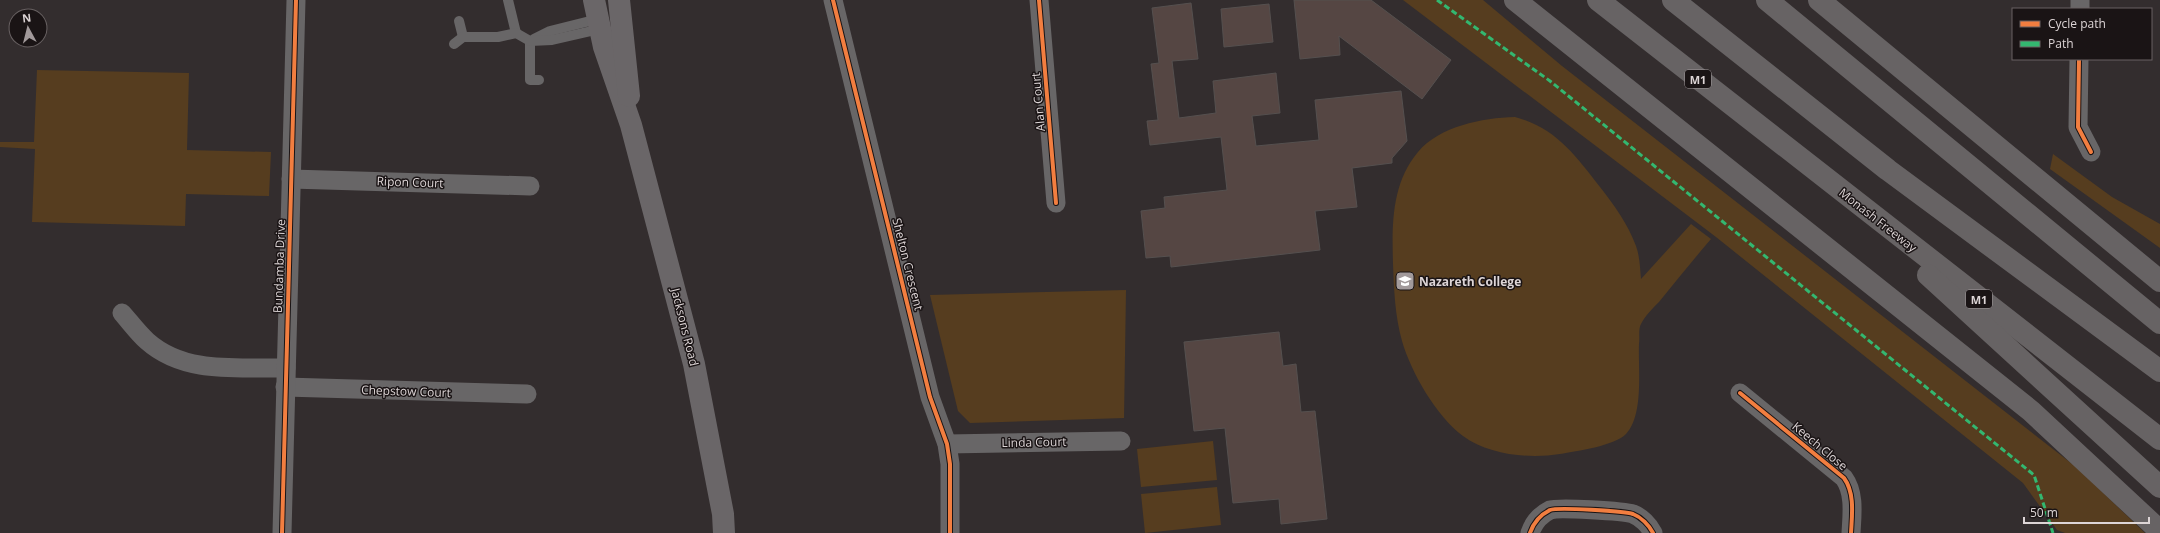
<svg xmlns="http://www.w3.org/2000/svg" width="2160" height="533" font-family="'Open Sans',sans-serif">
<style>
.green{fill:#563d1f}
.building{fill:#554643;stroke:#55504f}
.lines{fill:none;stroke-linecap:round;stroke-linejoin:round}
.lane{stroke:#686667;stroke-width:10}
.street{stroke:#686667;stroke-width:19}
.primary{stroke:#6a6668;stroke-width:22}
.highway{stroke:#676364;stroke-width:22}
.quiet{stroke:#33b770;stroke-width:3;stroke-dasharray:6 3;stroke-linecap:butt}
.cycleway-casing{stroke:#1a1415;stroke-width:6}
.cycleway{stroke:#f27e40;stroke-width:4}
.labels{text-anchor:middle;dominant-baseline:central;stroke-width:3;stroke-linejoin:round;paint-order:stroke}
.shield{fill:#1a1415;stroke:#a29b9c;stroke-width:1}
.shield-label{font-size:11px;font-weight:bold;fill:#ddd5d6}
.street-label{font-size:12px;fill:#ddd5d6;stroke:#1a1415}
.poi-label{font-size:12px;font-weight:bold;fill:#ddd5d6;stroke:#1a1415;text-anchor:start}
</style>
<rect width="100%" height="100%" fill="#332d2e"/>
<g class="green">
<polygon points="1403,0 1483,0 1562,66 2076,467 2145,533 2065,533 2057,530 2023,483 1716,237"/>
<polygon points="37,70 189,73 187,150 271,152 269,196 186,194 185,226 32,222 35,149 0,147 0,142 34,142"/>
<path d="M1515 117C1556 128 1575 155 1600 187 1614 205 1628 224 1636 246 1640 257 1640 269 1641 279L1691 224 1711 239C1693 260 1676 281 1659 302 1653 308 1645 316 1641 324 1638 329 1640 338 1639 344 1638 370 1644 414 1626 434 1614 446 1577 451 1560 454 1529 459 1489 455 1463 436 1436 416 1411 372 1402 341 1395 316 1394 290 1393 264 1392 226 1391 184 1418 152 1440 126 1482 118 1515 117Z"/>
<polygon points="2053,154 2112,197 2160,224 2160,248 2050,169"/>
<polygon points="1126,290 1124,418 970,423 958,411 930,295"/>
<polygon points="1213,441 1217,480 1141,487 1137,449"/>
<polygon points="1217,487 1221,525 1145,533 1141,494"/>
</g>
<g class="building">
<polygon points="1294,0 1371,0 1451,60 1422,99 1339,36 1340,55 1300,59"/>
<polygon points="1191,3 1198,59 1172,61 1179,118 1216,113 1213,81 1276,73 1280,113 1252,116 1256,146 1319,140 1315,100 1401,91 1407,141 1392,158 1392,163 1352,168 1357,207 1315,211 1320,250 1171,267 1170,256 1146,258 1141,211 1165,208 1164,197 1227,190 1221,137 1150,145 1147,121 1158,120 1151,64 1159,63 1152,8"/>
<polygon points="1269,4 1273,42 1224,47 1221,9"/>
<polygon points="1279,332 1283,366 1296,364 1301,412 1315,411 1327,519 1281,524 1279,499 1233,503 1225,428 1194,431 1184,342"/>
</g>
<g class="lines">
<g class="lane">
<polyline points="508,0 516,33"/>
<polyline points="459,21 463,37"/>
<polyline points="534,39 550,31 598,19"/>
<polyline points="530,41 530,80 539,80"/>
<polyline points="454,44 463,37 498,37 516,33 530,41 552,40 600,29"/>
</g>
<g class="street">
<polyline points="833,0 930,397 947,444 950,464 950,533"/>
<polyline points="1039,0 1056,203"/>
<polyline points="2080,9 2080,0"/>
<polyline points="2079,59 2078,127 2091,152"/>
<polyline points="291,179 530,186"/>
<path d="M122 313C130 322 138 333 147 341 185 375 239 367 286 368"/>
<polyline points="285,387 527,394"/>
<path d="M1740 393 1844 478C1855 493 1852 515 1851 533"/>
<polyline points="947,444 1121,441"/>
<polyline points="282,533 296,0"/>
<path d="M1530 533C1533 524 1540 515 1550 510 1558 507 1624 511 1633 514 1641 517 1649 525 1653 533"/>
</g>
<g class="primary">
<polyline points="594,0 604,47 631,125 694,364 723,514 724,533"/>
<polyline points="619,0 629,96"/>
</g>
<g class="highway">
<polyline points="1515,0 2031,411 2160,531"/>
<polyline points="1598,0 2160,439"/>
<polyline points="1673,0 1888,170 2160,371"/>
<polyline points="1767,0 2160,323"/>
<polyline points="1819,0 2160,281"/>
<polyline points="1928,275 2160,487"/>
</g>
<polyline class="quiet" points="1437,0 1550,81 2034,475 2053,533"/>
<g class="cycleway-casing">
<g id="cycleway">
<polyline points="833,0 930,397 947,444 950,464 950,533"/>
<polyline points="1039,0 1056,203"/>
<polyline points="2079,59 2078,127 2091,152"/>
<path d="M1740 393 1844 478C1855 493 1852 515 1851 533"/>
<polyline points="282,533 296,0"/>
<path d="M1530 533C1533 524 1540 515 1550 510 1558 507 1624 511 1633 514 1641 517 1649 525 1653 533"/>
</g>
</g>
<use href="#cycleway" class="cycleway"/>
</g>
<defs>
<g id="school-square" transform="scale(1)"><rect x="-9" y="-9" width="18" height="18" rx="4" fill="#a29a9b" stroke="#1a1415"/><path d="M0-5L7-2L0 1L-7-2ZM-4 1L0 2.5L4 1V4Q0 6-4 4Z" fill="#fff"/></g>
</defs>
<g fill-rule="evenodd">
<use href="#school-square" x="1405" y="281"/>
</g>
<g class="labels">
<g class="shield">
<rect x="1685" y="70" width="26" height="18" rx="3"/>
<rect x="1966" y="290" width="26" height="18" rx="3"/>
</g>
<g class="shield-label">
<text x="1698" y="79">M1</text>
<text x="1979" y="299">M1</text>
</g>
<g class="street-label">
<text transform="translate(1038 102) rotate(-95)">Alan Court</text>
<text transform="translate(410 182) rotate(2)">Ripon Court</text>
<text transform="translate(1878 220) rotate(38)">Monash Freeway</text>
<text transform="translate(908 264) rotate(76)">Shelton Crescent</text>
<text transform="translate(279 266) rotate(-88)">Bundamba Drive</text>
<text transform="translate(685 327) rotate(76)">Jacksons Road</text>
<text transform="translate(406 391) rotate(2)">Chepstow Court</text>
<text transform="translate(1034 442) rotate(-1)">Linda Court</text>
<text transform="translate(1820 446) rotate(40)">Keech Close</text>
</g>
<g class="poi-label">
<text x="1419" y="281">Nazareth College</text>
</g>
</g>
<rect x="2012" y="8" width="140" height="52" fill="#1a1415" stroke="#686162"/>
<rect x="2020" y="21" width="20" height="6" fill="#f27e40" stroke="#686162"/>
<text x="2048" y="28" font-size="12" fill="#ddd5d6">Cycle path</text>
<rect x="2020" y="41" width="20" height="6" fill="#33b770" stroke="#686162"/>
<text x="2048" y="48" font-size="12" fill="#ddd5d6">Path</text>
<g transform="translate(28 28) rotate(353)"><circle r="19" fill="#1a1415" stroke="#686162"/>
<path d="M0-3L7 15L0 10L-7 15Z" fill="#a29a9b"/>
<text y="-6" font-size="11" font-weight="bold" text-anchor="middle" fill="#ddd5d6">N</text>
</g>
<path d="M2024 517v6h125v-6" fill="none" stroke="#ddd5d6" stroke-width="2"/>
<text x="2030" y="517" font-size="12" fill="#ddd5d6" stroke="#1a1415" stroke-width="3" paint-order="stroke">50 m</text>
</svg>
